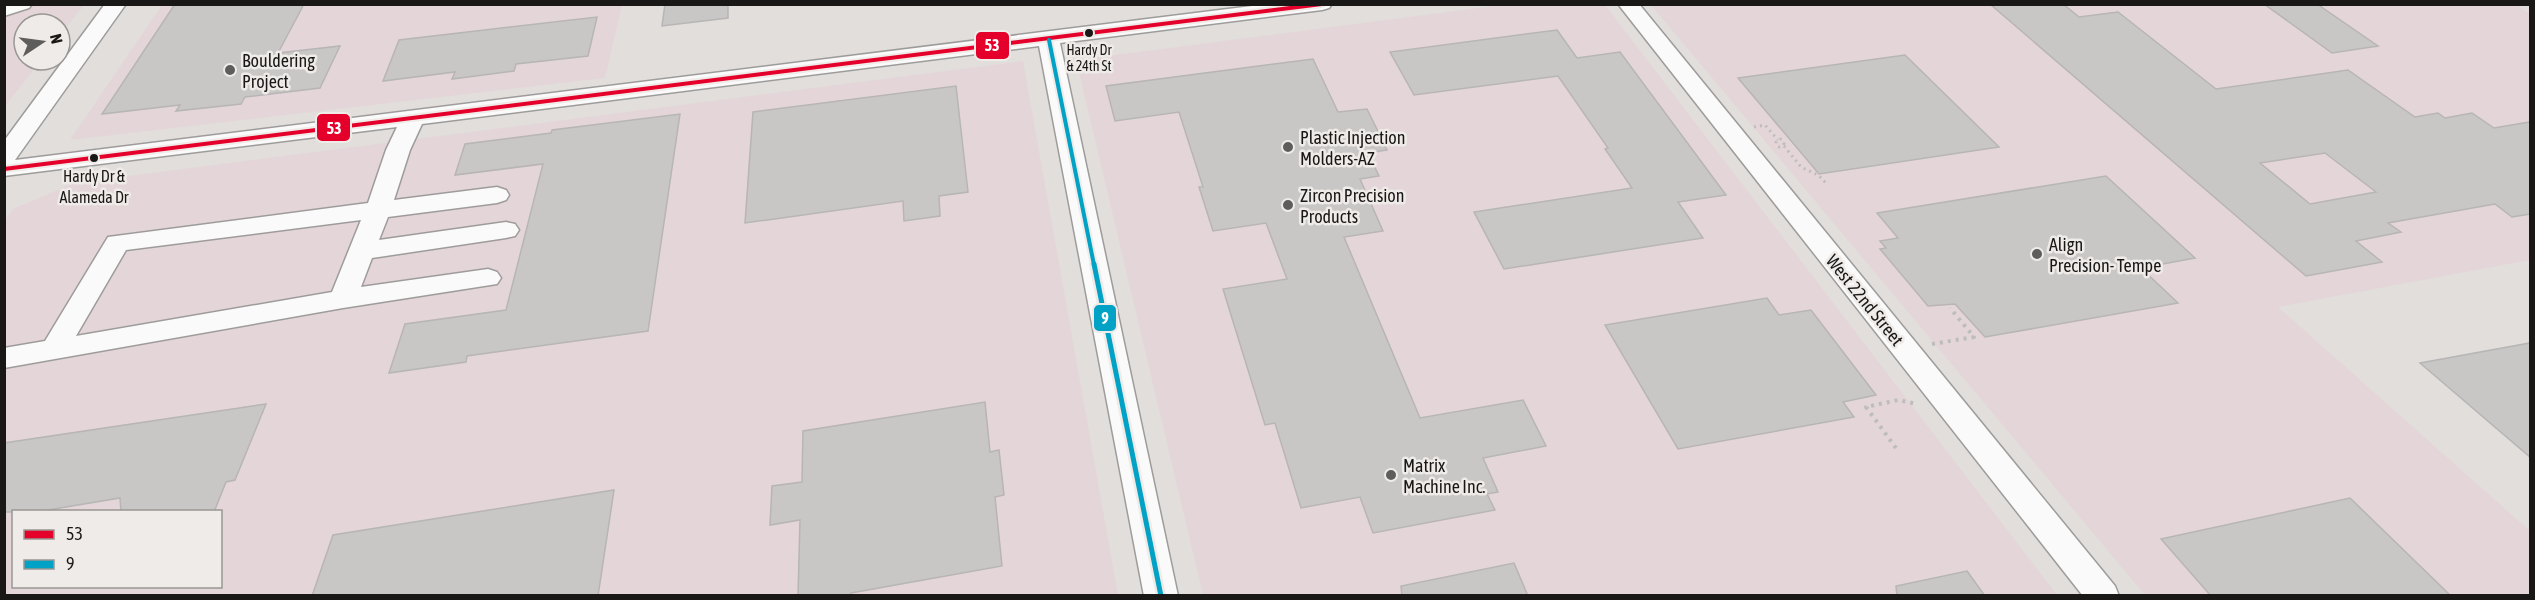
<svg xmlns="http://www.w3.org/2000/svg" width="2535" height="600" font-family="'Asap Condensed',sans-serif">
<style>
.industrial{fill:#e4d5d9;fill-rule:evenodd}
.building{fill:#c9c7c6;stroke:#b7b5b5;stroke-width:1.5;fill-rule:evenodd}
.lines{fill:none;stroke-linecap:round;stroke-linejoin:round}
.minor-casing{stroke:#9e9c9b;stroke-width:3}
.path-far1{stroke:#bebdbd;stroke-width:3;stroke-dasharray:2 4;stroke-linecap:butt}
.path{stroke:#bebdbd;stroke-width:4;stroke-dasharray:3 5;stroke-linecap:butt}
.minor{fill:#fafafa;fill-rule:evenodd}
.bus-1-casing{stroke:#efebe8;stroke-width:8}
.bus-2-far1-casing{stroke:#efebe8;stroke-width:8}
.bus-2-casing{stroke:#efebe8;stroke-width:10}
.bus-1{stroke:#e4002b;stroke-width:4}
.bus-2-far1{stroke:#01a2c5;stroke-width:4}
.bus-2{stroke:#01a2c5;stroke-width:5}
.bus-dot{fill:#191817;stroke:#efebe8;stroke-width:2}
.poi-dot{fill:#5f5d5c;stroke:#efebe8;stroke-width:2}
.labels{text-anchor:middle;dominant-baseline:central;stroke-width:5;stroke-linejoin:round;paint-order:stroke}
.far-bus-label{font-size:14px;fill:#191817;stroke:#efebe8}
.bus-label{font-size:16px;fill:#191817;stroke:#efebe8}
.poi-label{font-size:18px;fill:#191817;stroke:#efebe8;text-anchor:start}
.street-label{font-size:18px;fill:#191817;stroke:#efebe8}
.line-badge{stroke:#efebe8;stroke-width:2}
.badge-label{font-size:16px;text-anchor:middle;font-weight:bold;fill:#fff}
</style>
<rect width="100%" height="100%" fill="#e1dedc"/>
<g class="industrial">
<polygon points="2515,4 2530,14 2530,260 2278,307 2530,531 2530,595 2145,595 1651,5"/>
<polygon points="5,5 84,5 60,35 60,24 24,24 24,60 41,60 5,106"/>
<polygon points="162,5 622,5 605,78 70,140"/>
<polygon points="1501,5 1605,5 2057,595 1203,595 1076,60"/>
<path d="M1023 61 1118 595 5 596 4 221 13 209 74 183ZM14 512H220V586H14Z"/>
</g>
<g class="building">
<polygon points="175,4 304,4 278,53 340,46 320,88 245,97 241,104 176,111 180,105 102,114"/>
<polygon points="665,4 728,4 728,18 662,26"/>
<path d="M1990 4H2063L2079 17 2118 12 2216 89 2348 70 2415 117 2438 113 2445 118 2472 113 2494 128 2530 122V214L2512 217 2495 204 2388 223 2401 232 2356 241 2382 262 2306 276ZM2325 153 2376 192 2310 204 2260 163Z"/>
<polygon points="2264,4 2317,4 2378,46 2332,53"/>
<polygon points="597,17 588,56 516,64 514,71 452,79 455,72 383,81 399,40"/>
<polygon points="1557,30 1577,58 1620,52 1726,195 1678,202 1703,238 1504,269 1474,212 1632,188 1605,149 1608,148 1558,76 1414,95 1390,52"/>
<polygon points="1905,55 1999,147 1819,174 1738,78"/>
<polygon points="1313,59 1338,112 1367,109 1387,150 1368,153 1379,176 1360,179 1383,231 1344,237 1420,418 1523,400 1546,446 1483,458 1498,492 1487,494 1495,510 1373,533 1360,497 1301,508 1275,423 1265,425 1223,289 1287,279 1266,223 1213,231 1199,187 1203,187 1179,112 1115,121 1106,86"/>
<polygon points="956,86 968,192 939,196 940,216 904,221 903,201 745,223 753,112"/>
<polygon points="680,114 648,331 467,356 466,362 389,373 405,324 506,310 543,164 455,175 465,144 551,133 552,130"/>
<polygon points="2106,176 2195,258 2141,268 2178,303 1985,337 1955,304 1928,306 1880,249 1886,248 1880,241 1898,238 1877,213"/>
<polygon points="1767,298 1779,315 1811,310 1876,395 1843,402 1854,417 1678,449 1605,325"/>
<polygon points="2530,343 2530,457 2420,363"/>
<polygon points="985,402 990,452 999,450 1004,495 995,497 1002,566 851,593 851,596 798,596 800,520 770,525 772,486 802,482 803,431"/>
<polygon points="266,404 235,480 226,482 214,512 121,512 120,498 36,512 4,512 4,443"/>
<polygon points="614,490 598,596 312,596 333,535"/>
<polygon points="2350,498 2451,596 2211,596 2161,539"/>
<polygon points="1514,563 1528,596 1402,596 1401,586"/>
<polygon points="1967,571 1985,596 1897,596 1896,586"/>
</g>
<g class="lines">
<g class="minor-casing">
<g id="minor">
<polygon points="4,4 32,4 29,8 4,16"/>
<path d="M105 4H126L15 160 1268 4H1332L1329 8 1322 10 1060 43 1178 596H1144L1039 46 422 124 410 150 394 200 497 187 506 190 509 195 506 200 497 203 388 217 379 240 506 222 515 224 519 230 515 236 506 238 372 258 361 287 488 269 497 272 501 278 497 284 343 308 4 368V348L45 341 108 237 368 203 386 150 397 127 4 176V141ZM361 220 332 292 76 336 126 250Z"/>
<polygon points="1618,4 1639,4 2115,586 2119,596 2083,596"/>
</g>
</g>
<g class="path-far1">
<polyline points="1754,127 1765,125 1778,140"/>
<circle cx="1780" cy="143" r="4"/>
<polyline points="1784,146 1801,167 1818,175 1827,184"/>
</g>
<g class="path">
<polyline points="1932,344 1974,337 1950,308"/>
<polyline points="1896,448 1866,407 1898,400 1917,404"/>
</g>
<use href="#minor" class="minor"/>
<g class="bus-1-casing">
<polyline id="bus-1" points="4,169 1322,4"/>
</g>
<g class="bus-2-far1-casing">
<polyline id="bus-2-far1" points="1049,40 1094,265"/>
</g>
<g class="bus-2-casing">
<polyline id="bus-2" points="1094,264 1161,596"/>
</g>
<use href="#bus-1" class="bus-1"/>
<use href="#bus-2-far1" class="bus-2-far1"/>
<use href="#bus-2" class="bus-2"/>
</g>
<g class="bus-dot">
<circle cx="1089" cy="33" r="5"/>
<circle cx="94" cy="158" r="5"/>
</g>
<g class="poi-dot">
<circle cx="230" cy="70" r="6"/>
<circle cx="1288" cy="147" r="6"/>
<circle cx="1288" cy="205" r="6"/>
<circle cx="2037" cy="254" r="6"/>
<circle cx="1391" cy="475" r="6"/>
</g>
<g class="labels">
<g class="far-bus-label">
<text x="1089" y="50">Hardy Dr<tspan x="1089" dy="16">&amp; 24th St</tspan></text>
</g>
<g class="bus-label">
<text x="94" y="176">Hardy Dr &amp;<tspan x="94" dy="21">Alameda Dr</tspan></text>
</g>
<g class="poi-label">
<text x="242" y="60">Bouldering<tspan x="242" dy="21">Project</tspan></text>
<text x="1300" y="137">Plastic Injection<tspan x="1300" dy="21">Molders-AZ</tspan></text>
<text x="1300" y="195">Zircon Precision<tspan x="1300" dy="21">Products</tspan></text>
<text x="2049" y="244">Align<tspan x="2049" dy="21">Precision- Tempe</tspan></text>
<text x="1403" y="465">Matrix<tspan x="1403" dy="21">Machine Inc.</tspan></text>
</g>
<g class="street-label">
<text transform="translate(1865 300) rotate(51)">West 22nd Street</text>
</g>
</g>
<g class="line-badge">
<rect x="975" y="31" width="35" height="29" rx="6" fill="#e4002b"/>
<rect x="316" y="113" width="35" height="29" rx="6" fill="#e4002b"/>
<rect x="1093" y="304" width="24" height="28" rx="6" fill="#01a2c5"/>
</g>
<g class="badge-label">
<text x="992" y="51">53</text>
<text x="334" y="134">53</text>
<text x="1105" y="324">9</text>
</g>
<rect width="2535" height="600" fill="none" stroke="#191817" stroke-width="12"/>
<rect x="12" y="510" width="210" height="78" fill="#efebe8" stroke="#999794" stroke-width="1.5"/>
<rect x="24" y="530" width="30" height="9" fill="#e4002b" stroke="#999794" stroke-width="1.5"/>
<text x="66" y="540" font-size="18" fill="#191817">53</text>
<rect x="24" y="560" width="30" height="9" fill="#01a2c5" stroke="#999794" stroke-width="1.5"/>
<text x="66" y="570" font-size="18" fill="#191817">9</text>
<g transform="translate(42 42) rotate(77)"><circle r="28" fill="#efebe8" stroke="#999794" stroke-width="1.5"/>
<path d="M0-4.5L10 22L0 15L-10 22Z" fill="#5f5d5c"/>
<text y="-9" font-size="16" font-weight="bold" text-anchor="middle" fill="#191817">N</text>
</g>
</svg>
